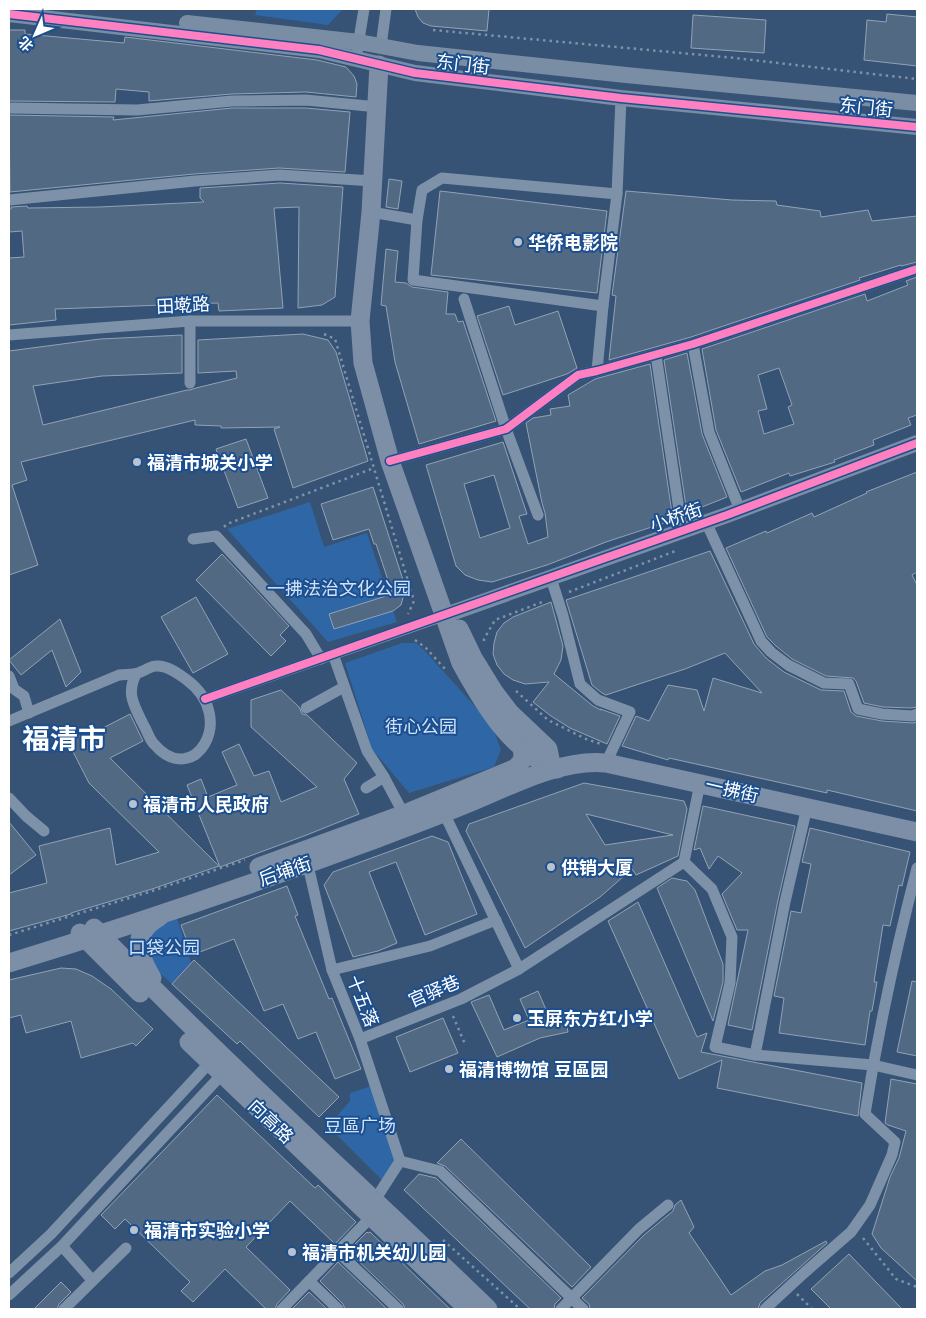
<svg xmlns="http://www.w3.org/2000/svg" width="926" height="1318" font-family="Mulish,'Noto Sans SC',sans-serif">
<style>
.green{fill:#2f66a5}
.building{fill:#526984;stroke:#92a2b6;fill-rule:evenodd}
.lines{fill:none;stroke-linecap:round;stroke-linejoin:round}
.path{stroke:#7d92a8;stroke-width:2.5;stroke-dasharray:2.5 4;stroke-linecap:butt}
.street{stroke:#7d92a8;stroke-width:11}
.secondary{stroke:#798da4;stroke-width:16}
.primary{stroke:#7d8ea7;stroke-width:19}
.cycleway-casing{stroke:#1b4f8f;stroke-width:11}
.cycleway{stroke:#ff80c0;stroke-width:8}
.poi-dot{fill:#b9c2ce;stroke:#1b4f8f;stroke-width:2}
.labels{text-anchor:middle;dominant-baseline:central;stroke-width:4;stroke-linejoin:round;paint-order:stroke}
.street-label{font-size:18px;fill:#fff;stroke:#1b4f8f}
.poi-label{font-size:18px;font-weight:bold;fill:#fff;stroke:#1b4f8f;text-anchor:start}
.park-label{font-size:18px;fill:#cfe3fa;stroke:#1b4f8f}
.town-label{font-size:28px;font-weight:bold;fill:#fff;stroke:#1b4f8f}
</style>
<rect width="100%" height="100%" fill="#365274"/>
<g class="green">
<polygon points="257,9 343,9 328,25 255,15"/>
<polygon points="310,502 324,547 367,533 397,622 328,642 227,529"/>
<polygon points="402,643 416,643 424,650 490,723 496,736 501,750 494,767 409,793 372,749 345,663"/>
<polygon points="177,918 191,963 172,984 152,966 143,937 149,930"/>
<polygon points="371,1086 396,1161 382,1180 328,1126 350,1101 350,1093"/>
</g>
<g class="building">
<polygon points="415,9 489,9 487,31 431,26 423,23 418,17"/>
<polygon points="887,14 917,17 917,66 864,60 867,20 886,22"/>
<polygon points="693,15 766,20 764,53 691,48"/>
<polygon points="9,30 25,30 25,34 124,43 125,37 317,60 346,67 354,76 357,84 356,97 306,92 232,94 149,101 149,92 116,89 115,102 9,101"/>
<polygon points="232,108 306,108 350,112 345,172 279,168 194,174 10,192 9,115 114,117 113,120"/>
<polygon points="389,179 402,181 398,209 386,207"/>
<polygon points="280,183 343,187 335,297 322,305 298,308 299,207 274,208 283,308 219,311 218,303 55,309 56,320 9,325 9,258 24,257 22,231 9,232 9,209 11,209 11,207 27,206 28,208 99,207 204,202 200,198 200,188"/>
<polygon points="440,191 607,211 597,293 431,275"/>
<polygon points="626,191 732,200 776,201 777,205 820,211 821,217 868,210 872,221 917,216 917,262 901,266 901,265 859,278 860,280 691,337 609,360 616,296 612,295"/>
<polygon points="386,249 398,251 395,282 406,283 412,287 448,292 446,314 455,314 458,322 463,321 496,421 419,444 395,362 386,306 381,305"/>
<path d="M917 277V415L908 418 911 425 873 440 874 445 834 460 835 462 790 476 789 473 741 492 716 430 702 349 865 294 867 301 908 285 906 281ZM779 368 792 405 788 407 794 424 764 434 758 411 767 409 758 375Z"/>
<polygon points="509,306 515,325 558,311 577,368 567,374 503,395 477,316"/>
<polygon points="303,334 328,340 336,352 368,461 293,488 274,429 280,427 221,428 221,426 195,425 195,420 21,462 27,480 12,485 38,565 9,575 9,351 100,339 182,335 182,373 102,376 33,386 43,425 187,390 190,390 196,388 237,378 236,371 198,373 198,340"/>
<polygon points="687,353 702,434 727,497 687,513 664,360"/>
<path d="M650 364 673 520 606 542 547 565 492 582 478 580 465 575 456 566 426 465 503 442 527 514 519 516 528 544 548 537 545 513 542 503 526 423 533 418 551 415 550 409 570 406 568 395 595 379ZM494 475 510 528 480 538 464 484Z"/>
<polygon points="246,439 268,498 238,508 216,449"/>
<polygon points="917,472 917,572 912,575 917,585 917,707 911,708 883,707 864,703 856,681 853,678 826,676 792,659 776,646 767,637 726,548 766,531 767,533 812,513 814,517 867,493 866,492"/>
<polygon points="373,487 405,586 404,594 401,605 393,611 334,629 329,614 383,597 392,592 376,544 374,544 369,529 333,540 321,504"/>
<polygon points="710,551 754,644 766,658 784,672 821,690 844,691 851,712 856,716 882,721 913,723 917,722 917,811 827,790 827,793 669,758 668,760 622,746 636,716 649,721 668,685 697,690 704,711 713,678 762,693 725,653 685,669 648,681 606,695 602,693 592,685 566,600"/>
<polygon points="222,554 289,626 280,635 286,641 271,656 196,580"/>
<polygon points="196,597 228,654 193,673 161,617"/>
<polygon points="551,602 563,646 561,660 554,674 593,706 601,710 600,709 620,716 607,744 570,728 551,716 533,702 549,682 525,684 513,680 504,674 497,665 493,654 494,643 497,632 504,623 513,617"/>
<polygon points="60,619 81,672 66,687 52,650 21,675 9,660"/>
<polygon points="281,690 299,707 302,714 307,715 357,763 344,779 359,814 304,836 220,867 187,785 201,779 208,797 237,785 222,752 239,744 254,776 269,771 281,802 317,787 251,727 251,700"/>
<polygon points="130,714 143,741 110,758 219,866 152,889 71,913 71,914 9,931 9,893 47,883 39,846 110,828 116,865 159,852 89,783 68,742 97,727 99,730"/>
<path d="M584 783 684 801 687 809 678 856 636 875 632 869 600 897 525 948 466 831 469 824ZM586 814 673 835 605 845Z"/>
<polygon points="703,806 795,826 778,900 752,1030 728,1025 748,930 737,930 722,894 742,873 718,856 709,869 700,848 694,850"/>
<polygon points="9,822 36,855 9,875"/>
<polygon points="810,828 910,852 902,886 899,885 890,926 883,925 874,982 877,982 872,1011 870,1011 865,1045 779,1033 784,998 774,996 791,911 801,913 811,864 802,862"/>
<polygon points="432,836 448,842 477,914 425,935 396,862 369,872 397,943 378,951 353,957 324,885 333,872"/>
<polygon points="672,878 687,881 695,890 723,964 723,982 713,1021 657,888"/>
<polygon points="287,886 298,915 295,916 329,999 332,998 361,1069 335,1079 316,1032 298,1039 283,1004 264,1011 234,939 192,955 181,925"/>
<polygon points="638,902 697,1037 707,1033 701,1052 862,1083 858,1116 717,1088 722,1060 679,1079 608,921"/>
<polygon points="194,960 339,1097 319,1117 240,1041 237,1044 172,984"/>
<polygon points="61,968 76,969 92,976 111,989 153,1029 136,1046 133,1043 81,1058 71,1021 26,1033 21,1015 9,1018 9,980"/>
<polygon points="912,981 917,982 917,1056 897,1052"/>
<polygon points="538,991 550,1019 565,1016 568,1032 540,1038 497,1057 471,1002 489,995 504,1030 529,1020 520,999"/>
<polygon points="443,1018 458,1053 410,1072 396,1037"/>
<polygon points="891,1079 917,1084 917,1281 881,1248 872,1234 890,1177 899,1158 906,1131 888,1125 885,1123"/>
<polygon points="217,1095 315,1188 318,1185 356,1222 335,1244 290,1201 246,1247 290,1290 277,1304 275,1309 266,1309 225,1269 193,1302 181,1291 190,1282 125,1219 115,1229 101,1215"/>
<polygon points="461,1139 591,1267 572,1287 445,1166 437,1163"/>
<polygon points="419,1174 436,1178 561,1298 555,1304 554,1309 530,1309 404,1190"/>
<polygon points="681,1200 694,1227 689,1233 731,1295 765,1271 782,1265 826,1241 827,1243 760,1303 758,1309 590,1309 589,1304 582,1298 644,1235 673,1211 675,1205"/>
<polygon points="367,1232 368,1233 370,1232 450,1309 405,1309 403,1304 348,1251"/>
<polygon points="849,1254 902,1309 831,1309 811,1289"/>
<polygon points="338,1262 387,1309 345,1309 343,1304 320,1281"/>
<polygon points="61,1282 71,1292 59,1304 57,1309 34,1309"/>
<polygon points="309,1292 327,1309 292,1309"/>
</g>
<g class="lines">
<g class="path">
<polyline points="433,30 735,58 917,79"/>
<polyline points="324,334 335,339 414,601 408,614"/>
<polyline points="224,527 227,524 374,468"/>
<polyline points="569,592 678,550"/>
<polyline points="415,640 426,648 445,669"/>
<polyline points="484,641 484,639 495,620 545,601"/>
<polyline points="516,691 548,720 586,739 601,744"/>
<polyline points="9,935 152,891 245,860"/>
<polyline points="453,1016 465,1044"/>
<polyline points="863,1238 896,1279 917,1287"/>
<polyline points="443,1240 520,1309"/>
<polyline points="797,1294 812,1309"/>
</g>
<g class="street">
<polyline points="381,46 386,9"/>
<polyline points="356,58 364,9"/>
<polyline points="9,108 137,110 232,101 306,100 378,107"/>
<polyline points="9,200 195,181 280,175 373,181"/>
<polyline points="371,212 417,220"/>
<polyline points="464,299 506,429 538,515"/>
<polyline points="603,306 413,280 417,220 422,190 442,178 617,194"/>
<polyline points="190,321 190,383"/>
<polyline points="9,335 190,321 360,321"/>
<polyline points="693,344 709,432 740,510"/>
<polyline points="656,355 682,530"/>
<polyline points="597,371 603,306 617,194 621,98"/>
<polyline points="390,461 506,429 578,375 597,371 693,344 917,269"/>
<polyline points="706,522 761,641 771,652 788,665 824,683 849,684 858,709 882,714 913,716 917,714"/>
<polyline points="193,539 216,536 306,634 321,659"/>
<polyline points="551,578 563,616 580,684 598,700 630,712 606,763"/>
<polyline points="333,654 367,751 384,777 366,788"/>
<polyline points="9,676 14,689 24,696 29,713"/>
<polyline points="205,699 443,616"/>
<polyline points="306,708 344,687"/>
<path d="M9 721 119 675C125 674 132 675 138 673 144 671 151 666 156 666 167 665 179 674 187 680 239 719 193 790 154 744 149 739 147 730 143 724 134 705 126 694 136 674"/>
<polyline points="384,777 400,807 402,815"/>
<polyline points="9,798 26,816 44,831"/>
<polyline points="444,813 519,969"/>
<polyline points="304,858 310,874 332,970 360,1039 400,1161"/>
<polyline points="684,862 712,889 732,937 730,983 715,1047 755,1055 873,1065 917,1075"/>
<polyline points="332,970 430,946 496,920"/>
<polyline points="360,1039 461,999 519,969 684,862 700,783"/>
<polyline points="755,1055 785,902 807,807"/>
<polyline points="400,1161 440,1171 583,1309"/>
<polyline points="375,1200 400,1161"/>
<polyline points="62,1246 92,1280"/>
<polyline points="337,1251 398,1309"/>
<polyline points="9,1273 51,1234 214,1058"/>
<polyline points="309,1281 338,1309"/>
<polyline points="9,1295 62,1246 226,1070"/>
<polyline points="64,1309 126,1248"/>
<polyline points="282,1309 375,1213"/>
<polyline points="561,1309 639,1229 668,1205"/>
<path d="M765 1309 804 1273 851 1232 870 1205 892 1155 895 1142 865 1114C878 1032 896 949 917 868"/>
</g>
<g class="secondary">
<polyline points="9,14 319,50 415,73 621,98 917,127"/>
<polyline points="187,23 359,42 418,53 626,75 917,103"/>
<polyline points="443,616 727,515 917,443"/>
</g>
<g class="primary">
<path d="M379 65 371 212 360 321 363 363 390 461 461 663C484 705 511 751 557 769"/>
<polyline points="459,629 473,658 494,692 510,713 548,749 550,759 546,768 541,773"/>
<path d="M259 867 402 815 514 769C523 762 524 758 522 748"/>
<path d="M94 928C221 1060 357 1182 488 1309"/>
<polyline points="80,933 140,993"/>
<path d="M9 963C133 925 256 883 378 838 407 827 437 816 466 804 508 787 561 758 606 763L917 832"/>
<path d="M152 978C138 954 130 934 159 917"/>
<polyline points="189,1042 468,1309"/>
</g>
<g class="cycleway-casing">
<g id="cycleway">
<polyline points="9,14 319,50 415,73 621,98 917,127"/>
<polyline points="390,461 506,429 578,375 597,371 693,344 917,269"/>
<polyline points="205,699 727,515 917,443"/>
</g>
</g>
<use href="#cycleway" class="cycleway"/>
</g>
<g class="poi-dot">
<circle cx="518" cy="242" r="5"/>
<circle cx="137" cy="462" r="5"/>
<circle cx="133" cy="804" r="5"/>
<circle cx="551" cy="867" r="5"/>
<circle cx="517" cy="1018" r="5"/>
<circle cx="449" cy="1069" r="5"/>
<circle cx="134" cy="1230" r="5"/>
<circle cx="292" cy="1252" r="5"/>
</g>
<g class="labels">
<g class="street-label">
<text transform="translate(463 64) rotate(7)">东门街</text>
<text transform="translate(866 107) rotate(6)">东门街</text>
<text transform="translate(183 305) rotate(-3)">田墘路</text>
<text transform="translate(676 517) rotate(-19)">小桥街</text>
<text transform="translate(732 790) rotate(13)">一拂街</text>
<text transform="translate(285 871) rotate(-19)">后埔街</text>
<text transform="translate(434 991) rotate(-23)">官驿巷</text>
<text transform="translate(363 1001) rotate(68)">十五落</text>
<text transform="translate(271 1121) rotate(44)">向高路</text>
</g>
<g class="poi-label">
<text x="528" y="242">华侨电影院</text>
<text x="147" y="462">福清市城关小学</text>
<text x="143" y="804">福清市人民政府</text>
<text x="561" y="867">供销大厦</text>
<text x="527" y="1018">玉屏东方红小学</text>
<text x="459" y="1069">福清博物馆 豆區园</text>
<text x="144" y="1230">福清市实验小学</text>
<text x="302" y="1252">福清市机关幼儿园</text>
</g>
<g class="park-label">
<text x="339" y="588">一拂法治文化公园</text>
<text x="421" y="726">街心公园</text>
<text x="164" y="947">口袋公园</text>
<text x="360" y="1125">豆區广场</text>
</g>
<g class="town-label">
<text x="64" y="738">福清市</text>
</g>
</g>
<rect width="926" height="1318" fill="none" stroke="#ffffff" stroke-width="20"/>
<g transform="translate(35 35) rotate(225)" stroke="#1b4f8f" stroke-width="4" paint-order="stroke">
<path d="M0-4L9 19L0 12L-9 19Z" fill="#ffffff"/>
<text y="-8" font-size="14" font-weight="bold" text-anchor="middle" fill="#ffffff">北</text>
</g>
</svg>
